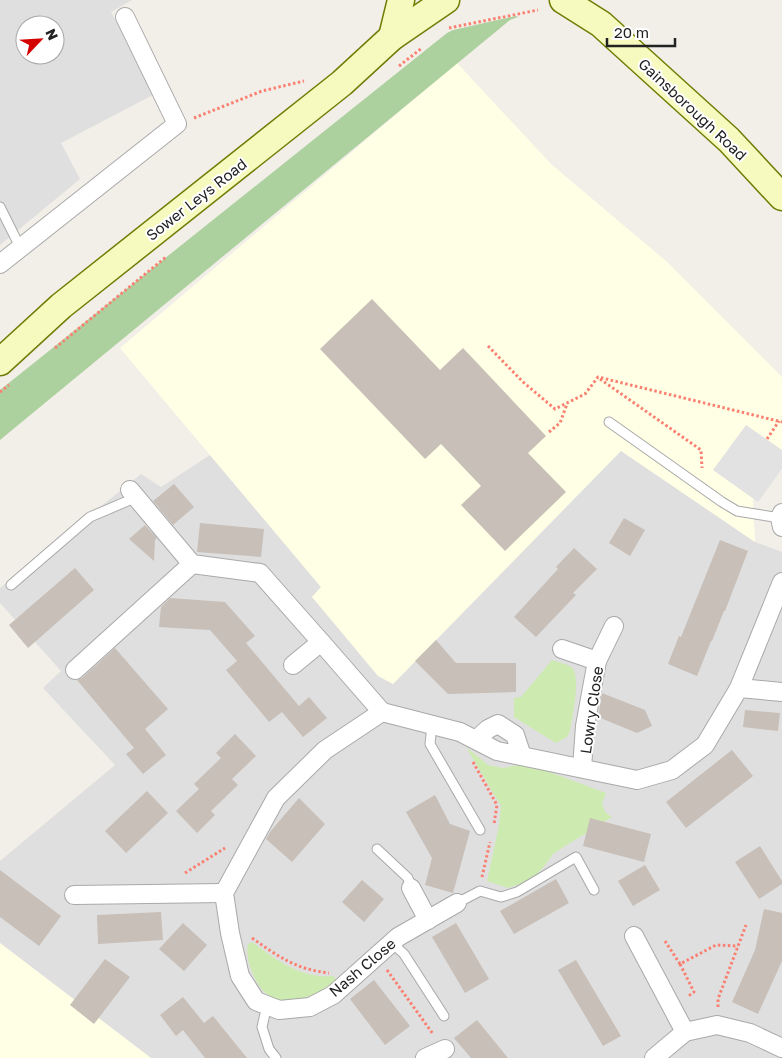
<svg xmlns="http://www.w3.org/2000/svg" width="782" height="1058" font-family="'Golos Text',sans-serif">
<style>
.residential{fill:#e0dfdf;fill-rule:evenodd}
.education{fill:#ffffe5}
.grass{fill:#cdebb0}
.forest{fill:#add19e}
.parking{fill:#e2e2e2}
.building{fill:#c7bfb8}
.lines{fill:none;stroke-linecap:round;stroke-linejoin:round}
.lane-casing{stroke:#a9a9a9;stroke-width:11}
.street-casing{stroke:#a9a9a9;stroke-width:20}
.secondary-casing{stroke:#707d05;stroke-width:29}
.path{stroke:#fa8072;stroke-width:3;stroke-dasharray:2.5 2.5;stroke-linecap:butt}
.lane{stroke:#fff;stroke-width:9}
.street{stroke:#fff;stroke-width:18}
.secondary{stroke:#f7fabf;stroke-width:26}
.labels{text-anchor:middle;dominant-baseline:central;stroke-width:4;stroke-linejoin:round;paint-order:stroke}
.street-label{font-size:15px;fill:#222;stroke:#fff}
</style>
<rect width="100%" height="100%" fill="#f2efe9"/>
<g class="residential">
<path d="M0 0H132L111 12 155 94 61 143 80 179 0 245ZM25 25H55V55H25Z"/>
<polygon points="621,450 755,542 782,552 782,1058 151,1058 0,943 0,861 115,765 43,688 61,671 0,603 0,588 141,474 161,487 210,455 321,587 312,597 393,684"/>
</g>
<g class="education">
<polygon points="457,63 552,165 666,261 782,377 782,470 753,500 755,542 621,451 393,684 378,676 312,597 321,587 120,348"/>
<polygon points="0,943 151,1058 0,1058"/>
</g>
<g class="grass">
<path d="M552 660C557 662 567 664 571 667 582 675 572 718 570 731L567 737 556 743 514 717V698L521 697Z"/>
<polygon points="466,747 488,765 503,768 519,765 536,767 606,793 602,803 605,812 612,817 554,853 542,869 529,881 508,888 487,881 499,825 501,806"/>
<path d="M252 942C276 960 302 979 333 976L337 980C309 1002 269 1015 253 974 249 965 246 954 248 944Z"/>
</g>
<polygon class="forest" points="516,16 527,21 518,17 510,20 0,440 0,390 447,33 453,30"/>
<polygon class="parking" points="746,425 782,450 782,469 758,502 713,470"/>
<g class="building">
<polygon points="372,299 440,370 463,348 546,436 528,453 566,492 505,551 461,505 481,486 441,444 425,459 320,349"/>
<polygon points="174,484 194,507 173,525 153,501"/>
<polygon points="624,518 645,530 630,556 609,543"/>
<polygon points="200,523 264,529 261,557 197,552"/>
<polygon points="145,525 157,538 155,540 154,561 129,539"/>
<polygon points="720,540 748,551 725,611 724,611 712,641 711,641 697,676 668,664 679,636 681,637"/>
<polygon points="574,548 597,569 573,593 576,595 536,637 514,617 558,569 556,567"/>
<polygon points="75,568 94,590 28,648 9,625"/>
<polygon points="170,598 225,602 255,636 246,643 299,706 309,697 327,718 303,737 282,712 269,722 226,670 237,661 210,630 159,627 161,607"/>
<polygon points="436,640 456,663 516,663 516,692 448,694 415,661"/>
<polygon points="115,648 168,709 145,729 166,755 143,774 126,754 134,748 77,680 82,678"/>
<polygon points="602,693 645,710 652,726 637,733 598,717"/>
<polygon points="745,710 780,713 778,731 743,727"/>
<polygon points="235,734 256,756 232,779 238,785 211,811 215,815 197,833 176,811 199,789 194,784 221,758 216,753"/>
<polygon points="732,750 753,776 686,828 666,802"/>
<polygon points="147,791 168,813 126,853 105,831"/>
<polygon points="435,795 450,824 470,831 453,893 425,885 432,858 406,812"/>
<polygon points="299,798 325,824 292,862 266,839 270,832"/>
<polygon points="590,818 651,834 644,862 583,846"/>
<polygon points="760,846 782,881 782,884 759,899 735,862"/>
<polygon points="645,865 660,890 633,906 618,881"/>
<polygon points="0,870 61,916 39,946 0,917"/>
<polygon points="556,879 569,903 514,934 500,911"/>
<polygon points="362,880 384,899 364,922 342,902"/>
<polygon points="764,909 782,913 782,961 758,1014 732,1002 755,950"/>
<polygon points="161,912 163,940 98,944 97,915"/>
<polygon points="183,923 207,945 184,971 159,949"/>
<polygon points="456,923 489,979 465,993 432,937"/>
<polygon points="105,959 130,977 94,1024 70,1005"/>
<polygon points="576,960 621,1036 603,1046 558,970"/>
<polygon points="374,980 410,1026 385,1045 350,999"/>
<polygon points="183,997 204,1023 213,1016 247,1058 205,1058 183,1030 176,1036 160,1015"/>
<polygon points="477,1020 508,1058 471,1058 454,1038"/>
</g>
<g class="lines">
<g class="lane-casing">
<g id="lane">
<polyline points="0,207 20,247"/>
<polyline points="609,422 722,502 737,511 780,518"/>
<polyline points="11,585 90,517 137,497"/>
<polyline points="432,725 430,744 480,830"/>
<polyline points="377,849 408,878 411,888"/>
<polyline points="457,903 480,891 501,897 517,892 576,857 594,890"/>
<polyline points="392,943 404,954 444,1016"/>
<polyline points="267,1005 262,1027 269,1049 276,1058"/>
</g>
</g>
<g class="street-casing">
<g id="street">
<polyline points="0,264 177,124 125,17"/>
<polyline points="130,490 192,564 260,573 321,642"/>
<polyline points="782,513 780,518 782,527"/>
<polyline points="562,649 597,661"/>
<polyline points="293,665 321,642 382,712"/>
<polyline points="75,670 192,564"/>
<polyline points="739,688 782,692"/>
<polyline points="382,712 325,750 276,798 224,893 230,933 240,976 256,1001 279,1010 310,1007 333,995 398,937 457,903"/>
<polyline points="382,712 460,732 497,751 637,780 672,770 705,745 739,688 782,582"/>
<polyline points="476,740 488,729 498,724 515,735 522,756"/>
<polyline points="582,768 585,726 597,661 614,626"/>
<polyline points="411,888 428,920"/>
<polyline points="74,895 224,893"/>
<polyline points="634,936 685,1032"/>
<polyline points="425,1058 445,1049"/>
<polyline points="654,1058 685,1032 717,1025 750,1033 782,1048"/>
</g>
</g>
<g class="secondary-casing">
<g id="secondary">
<polyline points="563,0 601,24 729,140 782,197"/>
<polyline points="392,37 401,0"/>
<polyline points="0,362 61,306 342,83 392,37 446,0"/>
</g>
</g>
<g class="path">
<polyline points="449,28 538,10"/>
<polyline points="399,66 422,48"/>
<polyline points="194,118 262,91 304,81"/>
<polyline points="488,346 523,382 555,409 585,394 598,377 782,422"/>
<polyline points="55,348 166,257"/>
<polyline points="600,379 701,450 702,468"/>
<polyline points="0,392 9,385"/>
<polyline points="549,432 560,423 567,404"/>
<polyline points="767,439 779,421"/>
<polyline points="473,762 497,805 494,824"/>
<polyline points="185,873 225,848"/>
<polyline points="482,877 490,842"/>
<path d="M252 938C279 957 295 969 329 973"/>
<polyline points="665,941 680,964 716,945 738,946"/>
<polyline points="680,964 694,992 687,997"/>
<polyline points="387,970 433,1034"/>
<polyline points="718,1007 718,999 746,925"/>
</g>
<use href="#lane" class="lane"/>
<use href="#street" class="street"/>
<use href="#secondary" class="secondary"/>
</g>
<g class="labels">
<g class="street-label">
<text transform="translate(693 109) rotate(43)">Gainsborough Road</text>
<text transform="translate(196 199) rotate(-38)">Sower Leys Road</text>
<text transform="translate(591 710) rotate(-82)">Lowry Close</text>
<text transform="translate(362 967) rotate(-40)">Nash Close</text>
</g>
</g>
<g transform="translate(40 40) rotate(65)"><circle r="24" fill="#ffffff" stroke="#a7a7a7"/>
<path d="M0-4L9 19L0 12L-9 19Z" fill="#d40000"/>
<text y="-8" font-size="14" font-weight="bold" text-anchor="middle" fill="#222222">N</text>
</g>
<path d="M607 38v8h68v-8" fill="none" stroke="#222222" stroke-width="2.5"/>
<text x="614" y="38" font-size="15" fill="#222222" stroke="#ffffff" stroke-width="4" paint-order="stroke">20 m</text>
</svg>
